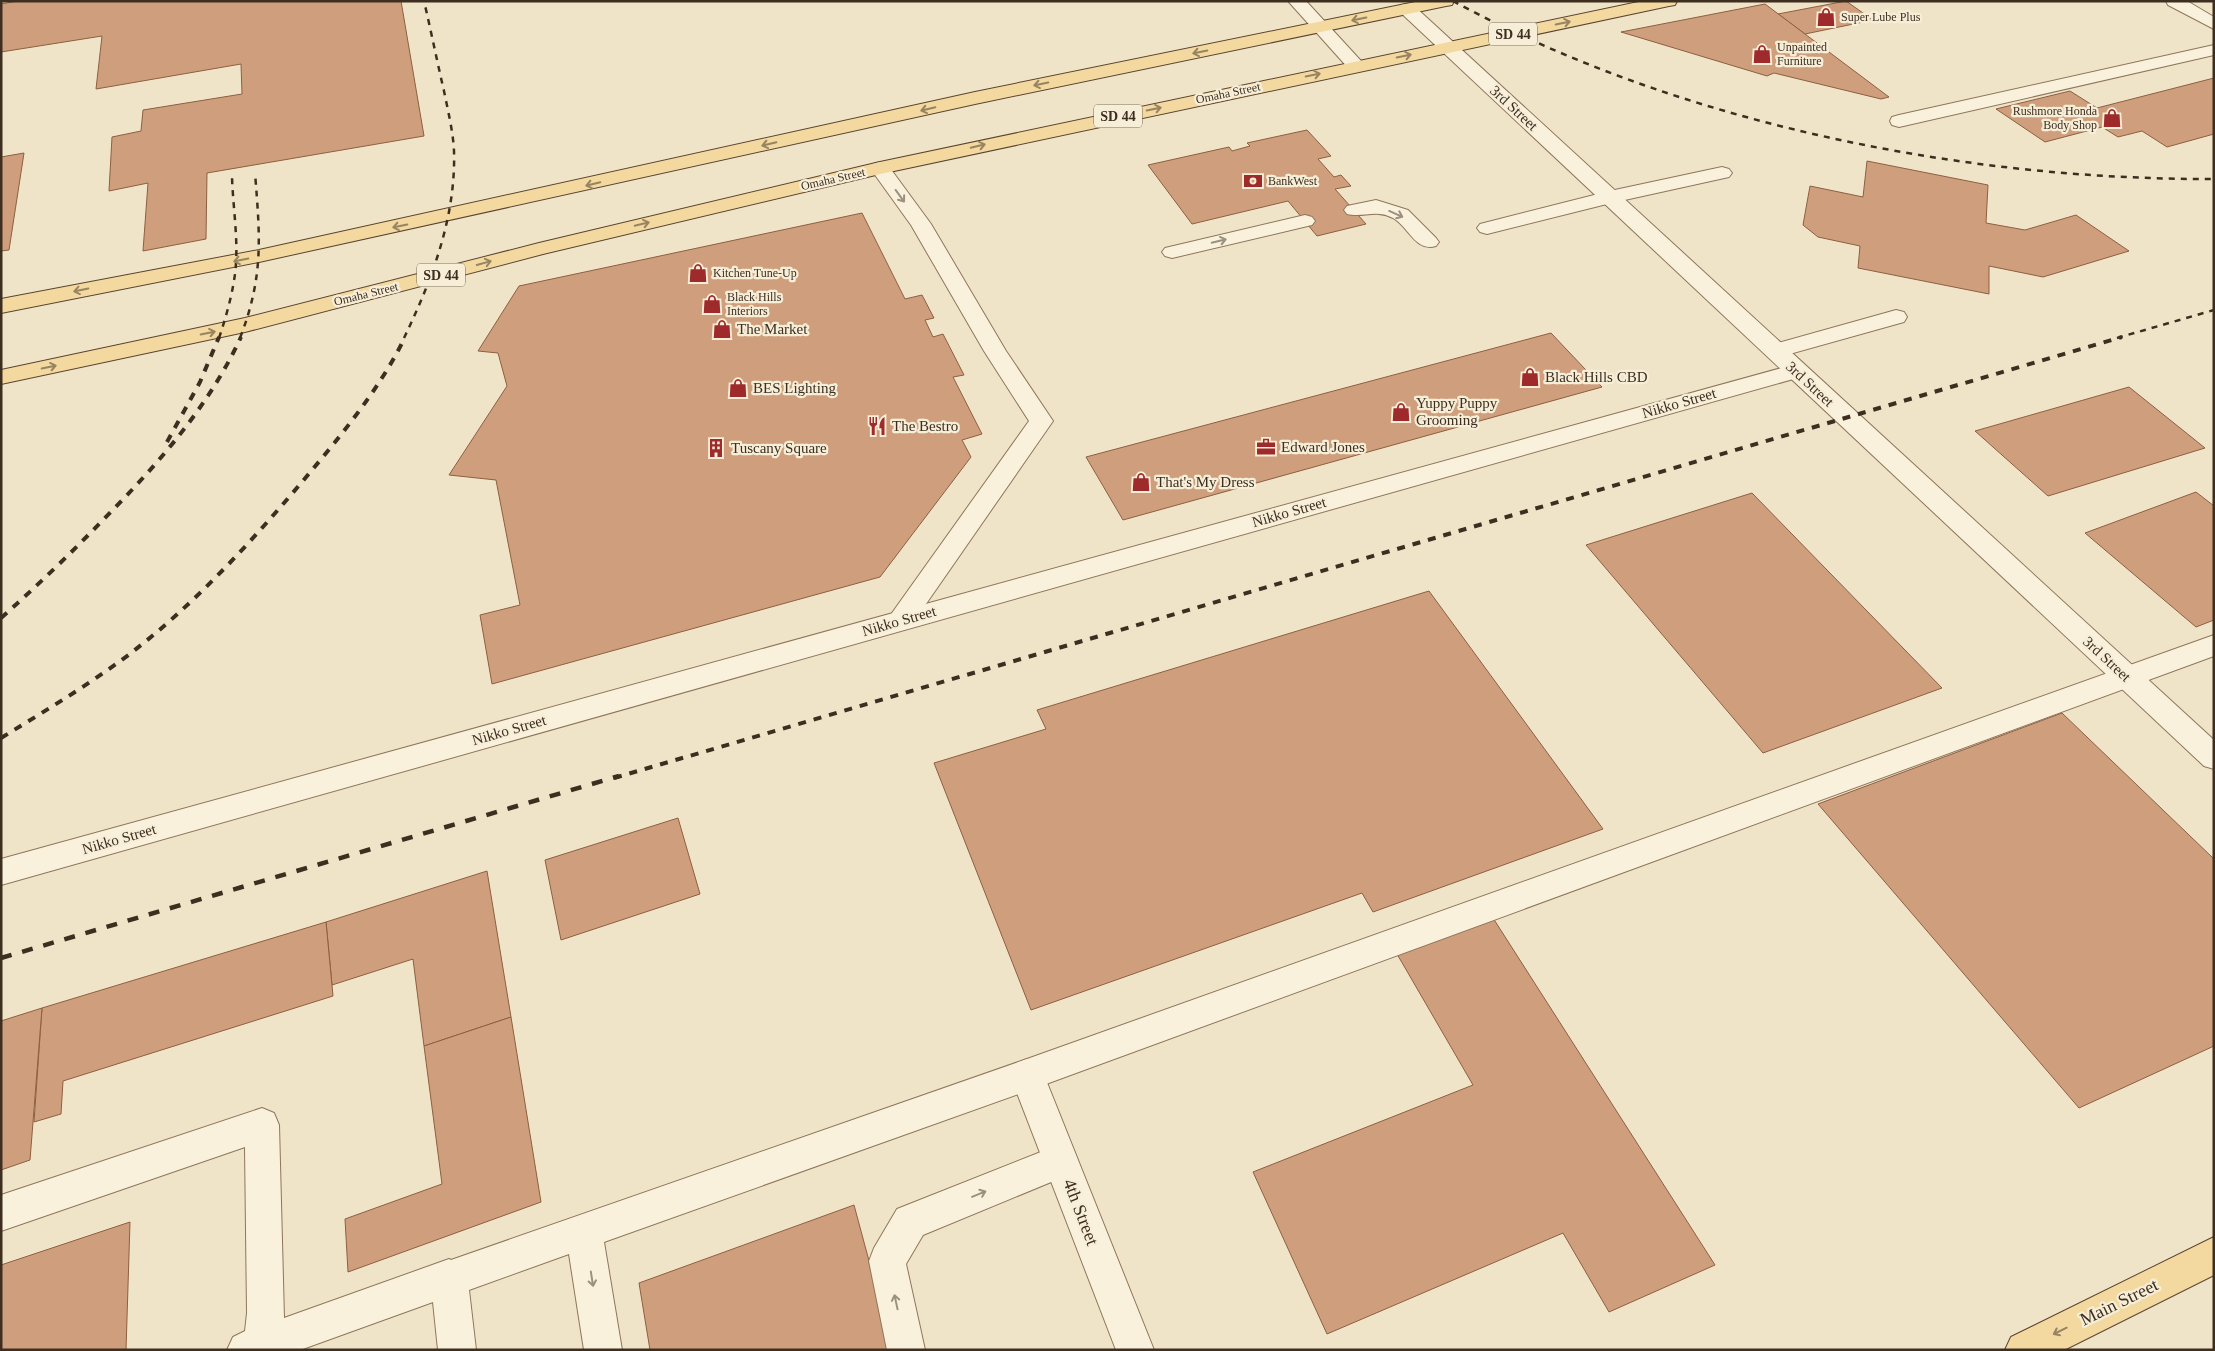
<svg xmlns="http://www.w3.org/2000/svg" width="2215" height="1351" font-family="'Times New Roman',serif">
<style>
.building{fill:#cf9f7d;stroke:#8d5f41}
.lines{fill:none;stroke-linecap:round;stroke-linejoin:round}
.service-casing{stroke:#8d765c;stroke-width:2}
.minor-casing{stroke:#8d765c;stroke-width:2}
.tertiary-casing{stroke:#8d765c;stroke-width:2}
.primary-casing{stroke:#5b4430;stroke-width:2}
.service{fill:#faf1dc;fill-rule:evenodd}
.minor{fill:#faf1dc;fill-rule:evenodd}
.tertiary{fill:#faf1dc;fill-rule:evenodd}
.primary{fill:#f3d9a0;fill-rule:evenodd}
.rail-far2{stroke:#3d2e20;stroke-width:2.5;stroke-dasharray:6 6;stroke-linecap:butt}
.rail-far1{stroke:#3d2e20;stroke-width:4;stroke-dasharray:8 8;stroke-linecap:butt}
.rail{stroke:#3d2e20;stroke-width:4.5;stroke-dasharray:11 11;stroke-linecap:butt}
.oneway{stroke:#988460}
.oneway2{stroke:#9c907e}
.labels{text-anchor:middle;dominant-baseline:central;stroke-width:4.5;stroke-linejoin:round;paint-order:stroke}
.far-poi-label{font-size:12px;fill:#3d2e20;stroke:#f7eed8;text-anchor:start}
.far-street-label{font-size:12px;fill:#3d2e20;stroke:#f7eed8}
.shield{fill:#f7eed8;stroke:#756857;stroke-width:1}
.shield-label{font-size:14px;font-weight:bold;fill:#3d2e20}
.street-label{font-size:15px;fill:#3d2e20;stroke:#f7eed8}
.poi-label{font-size:15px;fill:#3d2e20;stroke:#f7eed8;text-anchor:start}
.near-street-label{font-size:18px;fill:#3d2e20;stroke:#f7eed8}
</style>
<rect width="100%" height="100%" fill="#f0e4c8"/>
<g class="building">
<polygon points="18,1 401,1 424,136 207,173 206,239 143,251 148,183 109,191 112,137 141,131 143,110 242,94 241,64 96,89 102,36 1,52 1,4"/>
<polygon points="1846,1 1873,20 1805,34 1778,14"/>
<polygon points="1765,4 1889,97 1881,99 1774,73 1767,76 1621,32"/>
<polygon points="2214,78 2214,134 2167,147 2142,131 2118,137 2102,127 2045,142 1996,109 2070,91 2097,108"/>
<polygon points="1307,130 1331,156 1318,159 1334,177 1341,175 1351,186 1335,189 1366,224 1317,236 1288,201 1192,224 1148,165 1229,147 1232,151 1250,146 1247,143"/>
<polygon points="24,153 9,250 1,251 1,157"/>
<polygon points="1867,161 1988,185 1986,223 2025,230 2076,215 2129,251 2043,277 1989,266 1989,294 1858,268 1860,246 1818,237 1803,225 1810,186 1863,197"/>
<polygon points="862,213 905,299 922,295 934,318 925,320 933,337 943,334 964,375 953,377 982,434 962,440 971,457 880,577 492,684 480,615 520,605 496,480 449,475 507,386 498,353 478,351 519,286"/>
<polygon points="1551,333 1602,387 1123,520 1086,457"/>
<polygon points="2129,387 2205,448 2048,496 1975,431"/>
<polygon points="2196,492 2214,506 2214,620 2196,627 2085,533"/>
<polygon points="1752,493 1942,688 1763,753 1586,545"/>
<polygon points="1429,591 1603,829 1373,912 1362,893 1031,1010 934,763 1046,729 1037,710"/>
<polygon points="2062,713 2214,859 2214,1046 2079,1108 1818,804"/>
<polygon points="678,818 700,894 561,940 545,860"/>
<polygon points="487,871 511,1017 424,1046 413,959 332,985 326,922"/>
<polygon points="1493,918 1715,1265 1609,1312 1563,1233 1327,1334 1253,1172 1473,1085 1397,954"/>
<polygon points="326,922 333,996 63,1081 61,1114 34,1122 42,1008"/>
<polygon points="42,1008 30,1160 1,1170 1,1021"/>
<polygon points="511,1017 541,1202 348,1272 345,1219 442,1184 424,1046"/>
<polygon points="854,1205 893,1350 650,1350 639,1283"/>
<polygon points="130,1222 126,1350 1,1350 1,1265"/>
</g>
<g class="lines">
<g class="service-casing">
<g id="service">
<polygon points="1288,1 1306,1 1362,62 1365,66 1362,70 1356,71 1350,70"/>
<polygon points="2214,45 2214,55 1899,127 1892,125 1890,121 1892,117 1899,115"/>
<polygon points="880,162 887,164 931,224 1006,351 1053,421 910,627 901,630 892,627 888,620 892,613 1029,421 984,351 911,225 870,168 873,164"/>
<polygon points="1722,167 1729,169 1732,173 1729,177 1611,203 1487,234 1480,232 1477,228 1480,224 1610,191"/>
<path d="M1376 200 1408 210 1436 238 1439 242 1436 246C1415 252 1409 227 1393 218 1376 209 1363 218 1347 214L1344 210 1347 206Z"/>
<polygon points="1305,215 1312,217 1315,221 1312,225 1172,258 1165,256 1162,252 1165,248"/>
<polygon points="1896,310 1904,312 1907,317 1904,322 1775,358 1767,356 1764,351 1767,346"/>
<polygon points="2214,635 2214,656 1027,1091 604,1242 622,1350 584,1350 569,1254 469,1290 476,1350 438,1350 433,1302 300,1350 227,1350 233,1337 245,1331 247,1313 245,1147 1,1231 1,1195 262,1108 274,1113 279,1125 284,1318 449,1259 451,1260 1027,1059"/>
<polygon points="1061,1144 1073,1149 1078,1161 1073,1173 923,1235 906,1264 925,1350 887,1350 869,1261 874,1248 897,1209"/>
</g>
</g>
<g class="minor-casing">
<g id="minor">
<polygon points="2166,1 2187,1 2214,17 2214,29 2168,5"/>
<polygon points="1796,364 1804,366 1807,371 1804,376 1,885 1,859"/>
<polygon points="1027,1059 1039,1064 1044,1075 1154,1350 1116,1350 1010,1075 1015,1064"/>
</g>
</g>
<g class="tertiary-casing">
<polygon id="tertiary" points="1407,4 1413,5 2214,740 2214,769 2204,766 1401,13 1398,9 1401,5"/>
</g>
<g class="primary-casing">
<g id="primary">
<polygon points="1420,1 1454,1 1452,5 1446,6 975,104 259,262 1,313 1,299 259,250 975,92"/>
<polygon points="1643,1 1677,1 1675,5 1669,6 880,174 543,254 245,332 1,384 1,370 245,318 539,243 880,162"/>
<polygon points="2214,1237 2214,1275 2064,1350 2005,1350 2011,1337"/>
</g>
</g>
<use href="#service" class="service"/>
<use href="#minor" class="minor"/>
<use href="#tertiary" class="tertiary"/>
<use href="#primary" class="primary"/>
<g class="rail-far2">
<path d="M1453 1C1677 123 1961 180 2214 179"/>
<path d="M219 338C226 317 232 296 235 274 239 242 233 209 232 177"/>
<path d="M240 338C264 276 260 237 255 173"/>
<path d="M404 338C432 280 456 217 454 151 453 131 448 111 444 91 437 61 431 31 424 1"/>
<polyline points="2117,338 2214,310"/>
</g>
<g class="rail-far1">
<polyline points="167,442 200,382 219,337"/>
<path d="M1 618C36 587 70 554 102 521 157 465 208 408 241 337"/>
<path d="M1 738C45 711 90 684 131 653 197 602 253 540 307 476 343 433 381 387 405 337"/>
<polyline points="614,778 2122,337"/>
</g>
<polyline class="rail" points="1,958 619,776"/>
</g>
<defs><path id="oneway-shaft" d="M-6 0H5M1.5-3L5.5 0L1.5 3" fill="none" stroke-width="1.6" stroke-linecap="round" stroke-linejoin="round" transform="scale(1.25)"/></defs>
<g class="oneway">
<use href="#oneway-shaft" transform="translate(1359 19) rotate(168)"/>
<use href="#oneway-shaft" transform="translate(1563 23) rotate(-12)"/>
<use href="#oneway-shaft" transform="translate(1200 52) rotate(168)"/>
<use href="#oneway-shaft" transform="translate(1404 56) rotate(-12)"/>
<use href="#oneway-shaft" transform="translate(1313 75) rotate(-12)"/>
<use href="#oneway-shaft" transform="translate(1041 84) rotate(168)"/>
<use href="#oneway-shaft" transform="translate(928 109) rotate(167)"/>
<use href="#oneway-shaft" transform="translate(1154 109) rotate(-12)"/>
<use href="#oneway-shaft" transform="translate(769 144) rotate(167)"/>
<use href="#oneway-shaft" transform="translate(978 146) rotate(-13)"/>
<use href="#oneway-shaft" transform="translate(593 184) rotate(167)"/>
<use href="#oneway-shaft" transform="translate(642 224) rotate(-13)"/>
<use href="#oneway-shaft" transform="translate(400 226) rotate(168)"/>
<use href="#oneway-shaft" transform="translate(241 260) rotate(169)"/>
<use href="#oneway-shaft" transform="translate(484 263) rotate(-15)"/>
<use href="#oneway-shaft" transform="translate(81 290) rotate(169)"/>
<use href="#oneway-shaft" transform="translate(208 333) rotate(-12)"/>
<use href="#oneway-shaft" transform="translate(49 367) rotate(-12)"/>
<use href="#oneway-shaft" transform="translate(2060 1331) rotate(154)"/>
</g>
<g class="oneway2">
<use href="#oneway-shaft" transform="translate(900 196) rotate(54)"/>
<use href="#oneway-shaft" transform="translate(1396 214) rotate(24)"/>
<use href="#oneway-shaft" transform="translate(1219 241) rotate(-13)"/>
<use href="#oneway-shaft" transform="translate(979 1194) rotate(-22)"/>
<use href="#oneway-shaft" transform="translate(592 1279) rotate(81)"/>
<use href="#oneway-shaft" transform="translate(896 1302) rotate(-102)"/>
</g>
<defs>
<g id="shop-bare" transform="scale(1.5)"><path d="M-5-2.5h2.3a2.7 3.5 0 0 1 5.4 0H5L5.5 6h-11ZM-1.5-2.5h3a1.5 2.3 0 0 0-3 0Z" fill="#9e2a2b" stroke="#f7eed8" stroke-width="2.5" paint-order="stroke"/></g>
<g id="bank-bare" transform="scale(1.5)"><path d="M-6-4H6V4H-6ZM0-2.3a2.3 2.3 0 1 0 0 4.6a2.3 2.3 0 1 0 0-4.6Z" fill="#9e2a2b" stroke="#f7eed8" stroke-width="2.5" paint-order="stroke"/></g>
<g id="restaurant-bare" transform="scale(1.5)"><path d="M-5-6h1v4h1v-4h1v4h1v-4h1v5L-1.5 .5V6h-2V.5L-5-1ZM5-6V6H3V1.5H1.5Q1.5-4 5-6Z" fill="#9e2a2b" stroke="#f7eed8" stroke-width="2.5" paint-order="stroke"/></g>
<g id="office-bare" transform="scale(1.5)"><path d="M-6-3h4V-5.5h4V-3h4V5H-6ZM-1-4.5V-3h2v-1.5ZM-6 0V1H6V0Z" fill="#9e2a2b" stroke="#f7eed8" stroke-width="2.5" paint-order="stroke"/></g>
<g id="building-bare" transform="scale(1.5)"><path d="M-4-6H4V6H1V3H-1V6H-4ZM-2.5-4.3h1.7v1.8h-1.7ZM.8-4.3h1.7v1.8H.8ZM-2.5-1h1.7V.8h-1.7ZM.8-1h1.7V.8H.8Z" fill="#9e2a2b" stroke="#f7eed8" stroke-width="2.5" paint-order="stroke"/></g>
</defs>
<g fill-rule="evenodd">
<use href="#shop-bare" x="1826" y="17"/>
<use href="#shop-bare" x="1762" y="54"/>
<use href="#shop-bare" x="2112" y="118"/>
<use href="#bank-bare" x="1253" y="181"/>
<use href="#shop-bare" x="698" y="273"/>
<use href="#shop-bare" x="712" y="304"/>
<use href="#shop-bare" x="722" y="329"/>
<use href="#shop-bare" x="1530" y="377"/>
<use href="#shop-bare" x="738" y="388"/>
<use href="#shop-bare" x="1401" y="412"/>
<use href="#restaurant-bare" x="877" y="426"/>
<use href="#office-bare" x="1266" y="447"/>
<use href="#building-bare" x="716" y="448"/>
<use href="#shop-bare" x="1141" y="482"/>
</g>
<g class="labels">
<g class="far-poi-label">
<text x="1841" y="17">Super Lube Plus</text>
<text x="1777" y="47">Unpainted<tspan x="1777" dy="14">Furniture</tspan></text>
<text x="2097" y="111" text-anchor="end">Rushmore Honda<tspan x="2097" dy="14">Body Shop</tspan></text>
<text x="1268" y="181">BankWest</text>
<text x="713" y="273">Kitchen Tune-Up</text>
<text x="727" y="297">Black Hills<tspan x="727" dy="14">Interiors</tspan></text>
</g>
<g class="far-street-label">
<text transform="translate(1228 93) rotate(-12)">Omaha Street</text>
<text transform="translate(833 179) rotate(-13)">Omaha Street</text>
<text transform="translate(366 294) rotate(-14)">Omaha Street</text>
</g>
<g class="shield">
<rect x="1489" y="22.5" width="48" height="23" rx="4"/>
<rect x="1094" y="104.5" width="48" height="23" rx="4"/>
<rect x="417" y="263.5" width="48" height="23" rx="4"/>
</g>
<g class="shield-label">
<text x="1513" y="34">SD 44</text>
<text x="1118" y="116">SD 44</text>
<text x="441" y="275">SD 44</text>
</g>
<g class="street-label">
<text transform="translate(1514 108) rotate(43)">3rd Street</text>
<text transform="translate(1810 384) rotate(43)">3rd Street</text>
<text transform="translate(1679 403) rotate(-16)">Nikko Street</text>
<text transform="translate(1289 512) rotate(-16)">Nikko Street</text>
<text transform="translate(899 621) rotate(-16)">Nikko Street</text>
<text transform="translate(2107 659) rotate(43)">3rd Street</text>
<text transform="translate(509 730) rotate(-16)">Nikko Street</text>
<text transform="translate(119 839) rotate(-16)">Nikko Street</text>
</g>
<g class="poi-label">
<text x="737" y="329">The Market</text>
<text x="1545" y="377">Black Hills CBD</text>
<text x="753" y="388">BES Lighting</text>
<text x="1416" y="403">Yuppy Puppy<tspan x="1416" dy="17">Grooming</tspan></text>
<text x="892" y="426">The Bestro</text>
<text x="1281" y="447">Edward Jones</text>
<text x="731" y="448">Tuscany Square</text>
<text x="1156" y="482">That's My Dress</text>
</g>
<g class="near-street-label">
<text transform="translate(1081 1212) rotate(69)">4th Street</text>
<text transform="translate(2119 1302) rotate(-26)">Main Street</text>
</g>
</g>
<rect width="2215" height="1351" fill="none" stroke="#3d2e20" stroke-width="5"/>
</svg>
